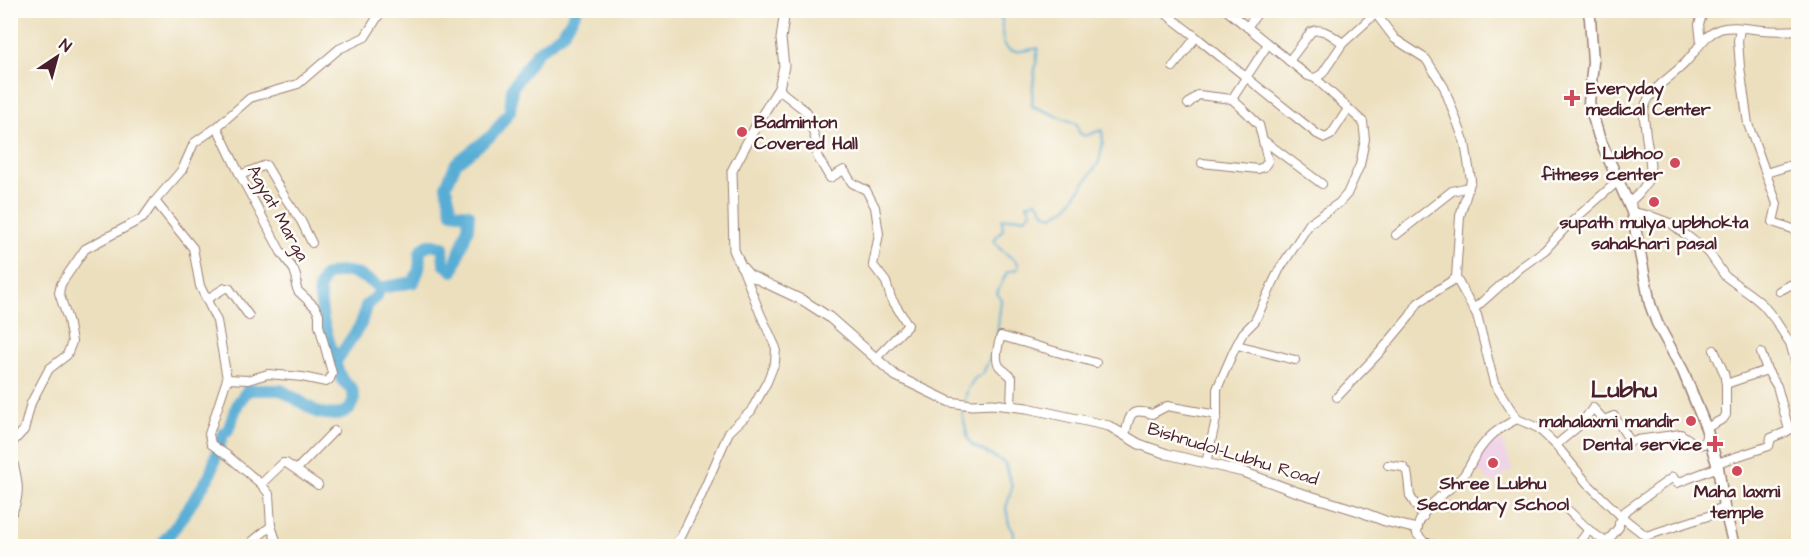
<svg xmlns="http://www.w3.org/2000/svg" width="1809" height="557" font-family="'Architects Daughter',sans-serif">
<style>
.built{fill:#eed0e7}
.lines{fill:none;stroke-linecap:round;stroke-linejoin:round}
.stream{stroke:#59add5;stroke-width:2}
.river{stroke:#59add5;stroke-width:12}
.minor-casing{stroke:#9b7f74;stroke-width:10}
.tertiary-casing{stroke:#9b7f74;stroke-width:11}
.secondary-casing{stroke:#9b7f74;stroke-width:13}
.minor{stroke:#fff;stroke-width:8}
.tertiary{stroke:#fff;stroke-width:9}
.secondary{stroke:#fff;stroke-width:10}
.poi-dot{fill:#d1495b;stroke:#fdfcf7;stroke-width:2}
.labels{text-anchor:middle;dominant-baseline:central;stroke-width:5;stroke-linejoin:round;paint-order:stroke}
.poi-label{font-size:18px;font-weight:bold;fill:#4a1f2b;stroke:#fdfcf7;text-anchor:end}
.street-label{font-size:18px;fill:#4a1f2b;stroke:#fdfcf7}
.district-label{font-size:24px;font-weight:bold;fill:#4a1f2b;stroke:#fdfcf7}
</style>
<rect width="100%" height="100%" fill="#fdfcf7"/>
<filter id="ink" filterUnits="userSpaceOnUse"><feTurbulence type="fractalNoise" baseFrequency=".0167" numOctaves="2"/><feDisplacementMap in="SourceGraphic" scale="12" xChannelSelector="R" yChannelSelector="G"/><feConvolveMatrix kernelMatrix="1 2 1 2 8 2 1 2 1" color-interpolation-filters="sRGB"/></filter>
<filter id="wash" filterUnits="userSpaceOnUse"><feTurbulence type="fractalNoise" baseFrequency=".008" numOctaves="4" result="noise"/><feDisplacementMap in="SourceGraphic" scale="24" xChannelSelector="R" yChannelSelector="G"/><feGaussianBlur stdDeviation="1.35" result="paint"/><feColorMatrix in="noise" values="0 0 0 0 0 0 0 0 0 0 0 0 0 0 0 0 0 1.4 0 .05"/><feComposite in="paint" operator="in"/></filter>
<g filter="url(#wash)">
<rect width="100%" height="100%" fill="#ecdfbd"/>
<polygon class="built" points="1499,436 1513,470 1503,475 1494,484 1475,469 1478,457 1489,442"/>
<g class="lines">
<g class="stream">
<path d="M977 10 994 13 1002 19C1001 53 1007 55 1038 48L1033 85 1032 106 1077 124 1079 133 1085 136 1102 130 1103 142 1099 162 1068 206 1053 216 1045 213 1037 201 1027 204 1031 212 1025 218 1017 217 1002 219 1003 229 994 240 999 248 1018 263V269L1007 272 997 293 1001 299 997 336"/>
<polyline points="965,401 967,391 974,379 983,373 995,347"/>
<polyline points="964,407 962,412 968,439 972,445 1005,463 1012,487 1006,508 1009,524 1014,533 1014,546"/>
</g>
<g class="river">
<polyline points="335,363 361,324 366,306 377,296 380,288"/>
<path d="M160 546 180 521 210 475 223 434 228 430 238 403 248 390H281L319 413 336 415 349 410 354 399 352 389 342 380 335 363 323 320 319 290 324 277C346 265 362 275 380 288L414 282C415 278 418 273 419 268 422 254 414 253 430 244L443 247 444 264 453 271 468 228 469 214 452 212 446 186 456 163 492 135 510 111 512 88 537 52 563 33 577 10"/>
</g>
</g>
</g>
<g filter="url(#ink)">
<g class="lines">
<g class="minor-casing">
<g id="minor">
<polyline points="1161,10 1196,37 1173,67"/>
<polyline points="1226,10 1308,76 1315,78 1322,74 1343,43 1375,14"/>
<path d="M1373 10 1395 39 1426 59 1444 87 1465 143 1471 180 1460 216 1456 278 1477 315 1494 383 1517 419C1497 429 1487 437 1475 456 1471 463 1468 470 1463 476 1447 494 1417 508 1417 534L1424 542 1439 546"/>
<polyline points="1247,27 1260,10"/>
<polyline points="1740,29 1738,41 1740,67 1748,124 1777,204 1773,222 1793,229 1798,235"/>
<path d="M1798 30C1786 31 1774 31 1762 30 1749 29 1733 25 1720 29 1702 36 1698 50 1685 63 1672 77 1650 88 1645 107 1643 113 1644 120 1645 125 1647 160 1662 174 1631 201L1632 212 1651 216 1672 224 1709 253 1725 276 1755 298 1763 305 1775 320 1790 343 1798 371"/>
<polyline points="1196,37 1317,134 1325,138 1331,135 1348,109"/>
<polyline points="1701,43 1699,24 1704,10"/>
<path d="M1289 61 1311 32C1323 26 1333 37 1343 43"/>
<polyline points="779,88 784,94 807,112 818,148 817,156 830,178 844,170 852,183 866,190 875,207 879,234 873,265 886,282 891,298 908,325 876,358"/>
<polyline points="1232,99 1268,44"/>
<polyline points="1188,104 1198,95 1232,99 1244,110 1259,125 1268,161 1264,167 1258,169 1202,163"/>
<polyline points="217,127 240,175 281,252 294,270 297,279 296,286 298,291 315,307 319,314 319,325 332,373 330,379 326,382 302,377 268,374 248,380 227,379"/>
<polyline points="1263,140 1322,184"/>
<polyline points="1766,173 1798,163"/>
<polyline points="240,175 266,165 286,199 301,221 312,243"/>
<polyline points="155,201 193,248 200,286 217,321 227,379 209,434 211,444 228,456 261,484 269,494 271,526 278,546"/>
<polyline points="1396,235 1452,191 1468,187"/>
<polyline points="1779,291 1798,281"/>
<polyline points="207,299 225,288 229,288 249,316"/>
<polyline points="1474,309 1520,268 1545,250 1567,226 1618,181"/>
<polyline points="1237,345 1295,360"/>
<polyline points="1761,353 1767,370 1777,386 1789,430"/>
<polyline points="1726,384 1767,370"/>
<polyline points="1337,397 1380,352 1410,316 1418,303 1456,278"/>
<path d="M1011 406 1012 378C1008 373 1004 371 1000 367 994 360 998 344 1001 336L1096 363"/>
<polyline points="1517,419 1538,428 1556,445 1587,483 1623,518 1646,536 1711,515 1714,511 1724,507"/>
<path d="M1125 435C1130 415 1129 407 1152 414L1167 406 1217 415"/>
<polyline points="10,445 24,430 31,403 49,369 67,355 72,342 68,320 59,293 61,284 85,249 143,218 155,201 182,170 194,143 217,127 250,98 298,84 339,49 365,37 382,10"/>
<polyline points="1556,445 1580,425 1593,408 1604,420 1614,416 1630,441 1681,434 1697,445 1704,444 1706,436 1706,428 1723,419 1726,415 1726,384 1724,373 1714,350"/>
<path d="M10 450C16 473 24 494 10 516"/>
<polyline points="1206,463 1217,415 1217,389 1234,350 1243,333 1255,321 1279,270 1310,223 1339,203 1347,194 1360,165 1365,139 1363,122 1315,78"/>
<polyline points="1717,463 1769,446 1771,438 1786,432 1798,424"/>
<polyline points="1388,465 1403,467 1407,472 1408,478 1410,496 1423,517"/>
<polyline points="297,469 334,431"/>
<polyline points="261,484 283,463 286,463 318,485"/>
<polyline points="1569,511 1589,530 1611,546"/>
<polyline points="1620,515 1673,477 1677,483 1718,467"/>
<polyline points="1606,543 1619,527 1619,523 1623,518"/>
<polyline points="248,545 271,526"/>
<polyline points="673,546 681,537 702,494 729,432 751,411 767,382 775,362 776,348 760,313 743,270"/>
<polyline points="1577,546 1589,530"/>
</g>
</g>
<g class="tertiary-casing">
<polyline id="tertiary" points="785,10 781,39 784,66 779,88 758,122 732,171 734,250 741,266 749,275 804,301 829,317 896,376 950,402 972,405 993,404 1027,408 1109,426 1139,444 1167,454 1243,472 1294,491 1359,511 1385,521 1417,529"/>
</g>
<g class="secondary-casing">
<polyline id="secondary" points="1588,10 1590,18 1593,62 1589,103 1599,137 1632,212 1650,304 1657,323 1683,371 1706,428 1718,467 1724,507 1734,546"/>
</g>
<use href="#minor" class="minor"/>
<use href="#tertiary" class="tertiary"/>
<use href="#secondary" class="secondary"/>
</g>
</g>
<g class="poi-dot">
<path d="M1569 89h6v6h6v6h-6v6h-6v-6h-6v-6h6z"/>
<circle cx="742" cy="132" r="6"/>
<circle cx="1675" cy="163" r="6"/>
<circle cx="1654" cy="202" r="6"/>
<circle cx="1691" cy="421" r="6"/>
<path d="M1712 435h6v6h6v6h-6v6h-6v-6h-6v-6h6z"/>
<circle cx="1493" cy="463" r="6"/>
<circle cx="1737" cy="471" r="6"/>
</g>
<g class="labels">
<g class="poi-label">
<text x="1586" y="88" text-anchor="start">Everyday<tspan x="1586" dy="21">medical Center</tspan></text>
<text x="754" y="122" text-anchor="start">Badminton<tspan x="754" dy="21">Covered Hall</tspan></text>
<text x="1663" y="153">Lubhoo<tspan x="1663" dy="21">fitness center</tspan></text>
<text x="1654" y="222" text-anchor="middle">supath mulya upbhokta<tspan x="1654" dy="21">sahakhari pasal</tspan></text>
<text x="1679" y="421">mahalaxmi mandir</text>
<text x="1702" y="444">Dental service</text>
<text x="1493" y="483" text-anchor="middle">Shree Lubhu<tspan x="1493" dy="21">Secondary School</tspan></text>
<text x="1737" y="491" text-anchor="middle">Maha laxmi<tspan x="1737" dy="21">temple</tspan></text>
</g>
<g class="street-label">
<text transform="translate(278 213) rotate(61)">Agyat Marga</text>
<text transform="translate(1233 454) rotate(17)">Bishnudol-Lubhu Road</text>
</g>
<g class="district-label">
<text x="1624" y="390">Lubhu</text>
</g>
</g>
<rect width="1809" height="557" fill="none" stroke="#fdfcf7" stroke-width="36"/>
<g transform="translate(57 57) rotate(36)" stroke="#fdfcf7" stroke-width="4.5" paint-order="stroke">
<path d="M0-4.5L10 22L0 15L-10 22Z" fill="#4a1f2b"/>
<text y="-9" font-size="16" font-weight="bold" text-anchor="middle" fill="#4a1f2b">N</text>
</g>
</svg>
